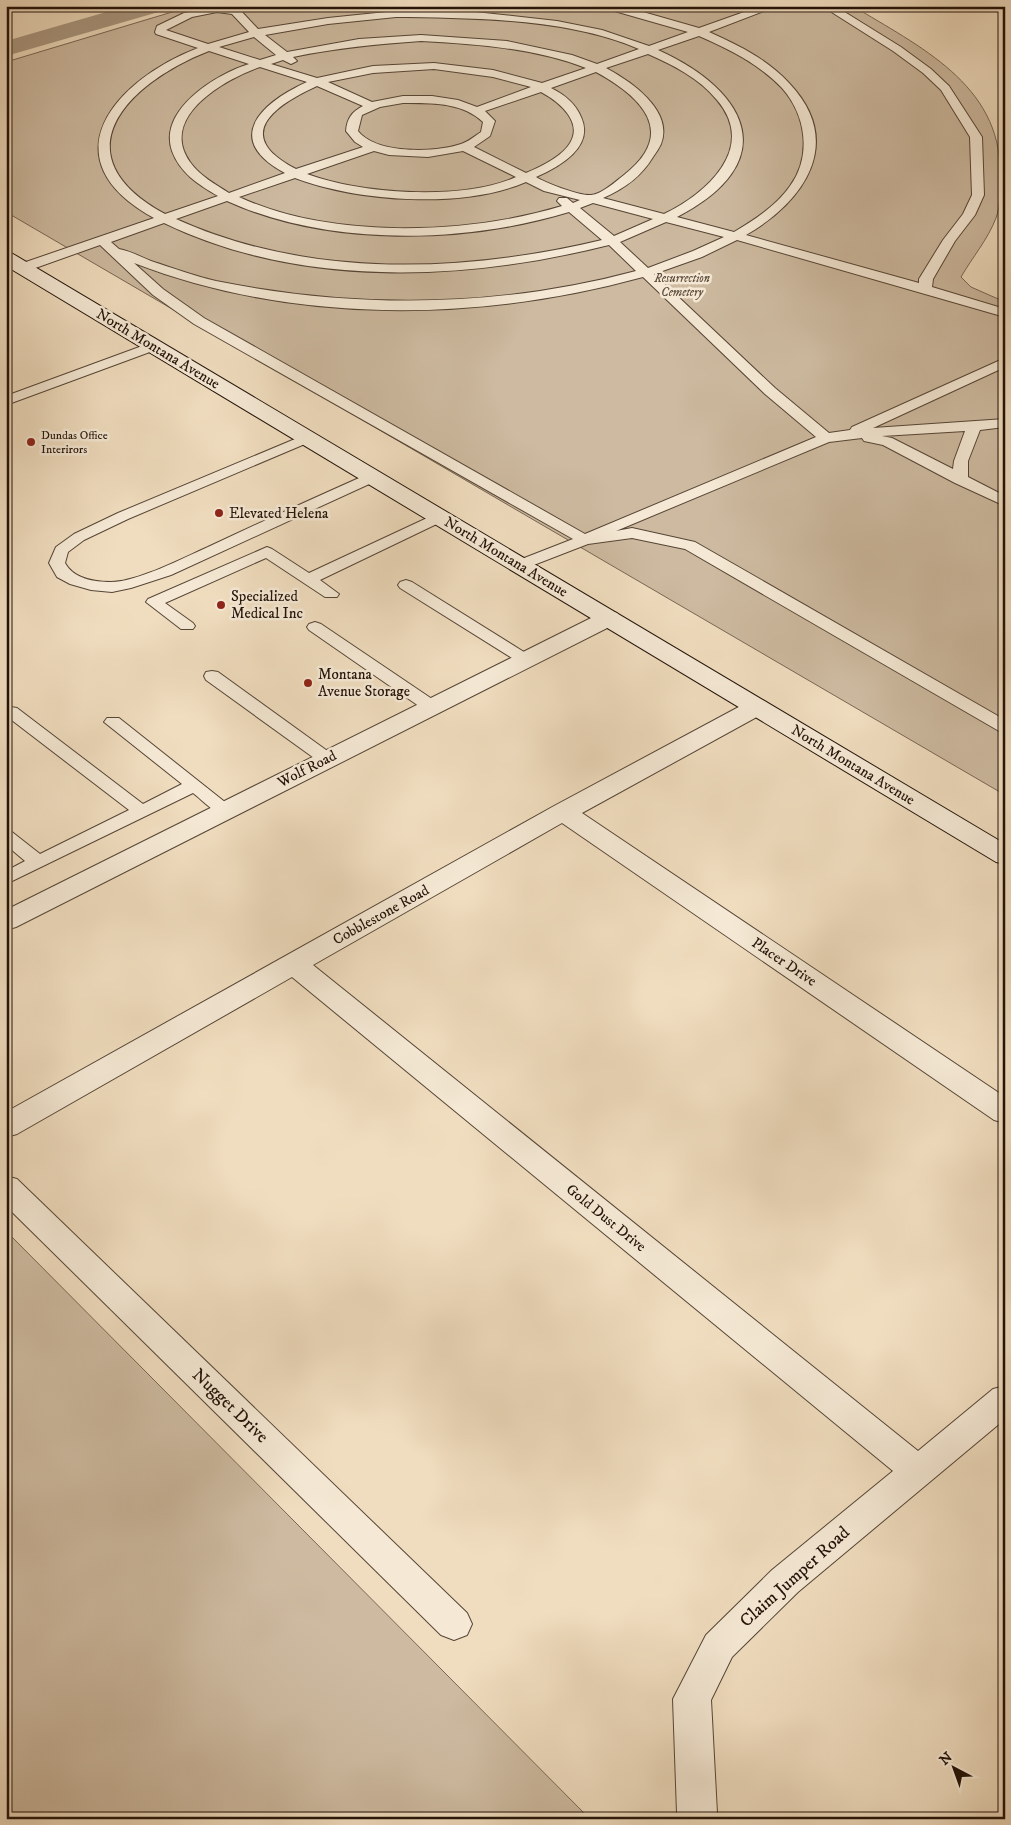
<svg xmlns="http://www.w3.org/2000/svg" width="1011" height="1825" font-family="'IM FELL DW Pica',serif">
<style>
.green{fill:#cdbaa0;stroke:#786654}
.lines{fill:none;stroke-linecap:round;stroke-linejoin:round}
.canal{fill:#aa9881;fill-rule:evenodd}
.lane-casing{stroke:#564536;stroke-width:2}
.street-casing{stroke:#564536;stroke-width:2}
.secondary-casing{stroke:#221208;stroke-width:2}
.lane{fill:#f5e9d5;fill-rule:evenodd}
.street{fill:#f5e9d5;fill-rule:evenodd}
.secondary{fill:#f5e9d5;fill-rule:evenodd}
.poi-dot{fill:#8f2418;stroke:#f5e9d5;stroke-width:2}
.labels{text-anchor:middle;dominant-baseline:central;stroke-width:5;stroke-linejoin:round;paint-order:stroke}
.far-park-label{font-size:12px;font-style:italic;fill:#5e4d3d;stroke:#f5e9d5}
.far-poi-label{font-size:12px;fill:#221208;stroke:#f5e9d5;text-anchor:start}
.street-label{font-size:15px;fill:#221208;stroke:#f5e9d5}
.poi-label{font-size:15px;fill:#221208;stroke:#f5e9d5;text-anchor:start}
.near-street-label{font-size:18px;fill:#221208;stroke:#f5e9d5}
</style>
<rect width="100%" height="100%" fill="#f0ddbf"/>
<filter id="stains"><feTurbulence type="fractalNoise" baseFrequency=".004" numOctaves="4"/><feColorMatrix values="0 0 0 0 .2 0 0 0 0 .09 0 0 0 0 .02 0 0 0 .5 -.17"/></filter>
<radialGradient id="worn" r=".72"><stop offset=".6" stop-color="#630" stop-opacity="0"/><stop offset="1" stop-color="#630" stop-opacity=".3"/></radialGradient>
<g class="green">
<path d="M192 6H853C918 46 1001 84 1000 173 1000 187 1001 205 996 218 988 239 972 258 961 277L971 287 1005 302V795L6 212V62Z"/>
<polygon points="6,1231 590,1819 6,1819"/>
</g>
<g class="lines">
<polygon class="canal" points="127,6 166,6 162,11 6,56 6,41"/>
<g class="lane-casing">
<g id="lane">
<path d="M215 6 234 8 238 6H257L242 12 258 29 328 18 396 11 475 12 557 21 602 30 649 46 688 32 604 8 603 6H622L699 28 761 6H777L709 32C738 45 767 59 789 83 845 142 805 201 746 235L919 283V279L943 240 963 214 972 195 970 137 941 90 923 73 893 51 822 6H835L901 47 931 69 949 86 982 137 984 195 975 215 955 241 933 279 932 287 1005 309V317L737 240 702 257 654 274 775 388 829 433 850 430 852 427 1005 358V367L873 428 1005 419V427L980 430 968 461V477L1005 496V506L955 483 883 445 864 441 862 438 829 442 616 531 632 528 695 542 1005 720V732L999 731 685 549 632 538 588 544 526 568H514L512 565 514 562 573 539 194 324 153 295 100 245 27 271H17L16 268 17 265 154 218C46 159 115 80 198 48L156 34 155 32 157 26 184 13ZM217 12 232 14 249 32 208 44 166 30 192 17ZM396 17C472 18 568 18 639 49L597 64 572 55 507 41 421 35 359 39 287 52 265 35 328 24ZM699 36C729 49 759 64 782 88 806 115 812 156 790 186 776 206 754 220 734 232L677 217C782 163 751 92 658 50ZM254 37 276 55 260 60 219 47ZM421 41C477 44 533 48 586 68L542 83 493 70 434 63 373 66 317 78 271 64 283 60 291 64 297 61 293 57C336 48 378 44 421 41ZM209 51 249 64C216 74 158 110 172 151 180 173 199 185 218 196L165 214C57 155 127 83 209 51ZM648 54C673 65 699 78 717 100 758 148 706 194 664 214L603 198C624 189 641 177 653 157 656 153 659 148 661 144 674 110 630 81 606 68ZM260 67 307 82C261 103 222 139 285 173L229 193C215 184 200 176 190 162 158 117 225 79 260 67ZM434 69 493 77 531 87 477 107 458 100 432 96H403L372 102 328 82 373 73ZM596 72C642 97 678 133 624 175 615 182 602 194 591 195 579 196 546 183 536 177 559 167 595 147 581 117 575 103 565 95 551 88ZM317 86 363 106C352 112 347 118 346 131L355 142 363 147 296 169C232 136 273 106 317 86ZM541 92C558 101 586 123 568 146 559 158 540 167 526 173L474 147 490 136 495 121 485 111ZM403 103C431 103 462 102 483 122L481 132C475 136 468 142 461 144 435 153 376 154 358 131L362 115 380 107ZM374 151 389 155 428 157 463 151 516 177C462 201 362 194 307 174ZM295 178C359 202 463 209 526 182L544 191 580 200 573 203 567 198H559L557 201 562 206C466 235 330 239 239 197ZM227 201C328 247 464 244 569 212L602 240C463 273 309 279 176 219ZM593 203 653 219 614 236 580 208ZM666 222 724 237 693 251 648 268 620 242ZM164 223C301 289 466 281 609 245L636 271C498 308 356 309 216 281 194 276 173 268 151 261 141 257 130 251 119 249L111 242ZM134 263C295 325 479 322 643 277L765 394 816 437 585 534 204 318 163 289ZM965 431 954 461 953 469 892 438 882 436Z"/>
<polygon points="153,342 158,343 160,346 158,349 6,405 6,396"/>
<path d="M307 434 312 435 314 438 312 441 128 519 84 540 68 552 65 563C74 579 94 582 111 582 137 582 183 558 208 547 261 522 314 498 368 474H378L380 477 378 480 171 575 131 588 112 592 91 590 70 584 57 577 49 563 56 547 74 534 118 513Z"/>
<polygon points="440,512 445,514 448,517 445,520 320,580 339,594 337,597 325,597 266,558 165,603 193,623 195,626 193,629 181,629 146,602 148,599 267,547 272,549 309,573"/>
<polygon points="406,580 412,582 532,657 534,660 532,663 520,663 400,588 398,585 400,582"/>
<polygon points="315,622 321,624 438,703 440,707 438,711 426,711 309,630 307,627 309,624"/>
<polygon points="212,671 218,672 333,755 336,759 333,763 327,764 321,763 206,680 204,676 206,672"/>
<path d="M11 707 17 708 143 804 182 784 104 722 107 718H119L235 810 232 814C217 818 204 801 193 793L6 884V871L25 861 6 845V830L12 832 40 854 129 810 9 718 6 719V708Z"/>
</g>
</g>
<g class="street-casing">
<g id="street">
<polygon points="609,611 617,613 621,618 617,623 16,927 6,930 6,910 601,613"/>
<polygon points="757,700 766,702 769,707 766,712 582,813 1005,1097 1005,1123 994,1120 562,823 313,965 918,1451 993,1389 1005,1386 1005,1419 798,1592 732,1657 711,1700 717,1813 714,1819 680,1819 677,1813 673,1699 706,1635 772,1570 893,1471 292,977 17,1134 6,1137 6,1112 554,806 748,702"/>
<polygon points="6,1176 17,1179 467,1613 472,1624 467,1635 454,1640 441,1635 6,1206"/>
</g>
</g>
<g class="secondary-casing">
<polygon id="secondary" points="6,252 13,254 1005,844 1005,864 996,862 6,266"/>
</g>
<use href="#lane" class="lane"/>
<use href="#street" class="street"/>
<use href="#secondary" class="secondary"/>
</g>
<g class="poi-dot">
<circle cx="31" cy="442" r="5"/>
<circle cx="219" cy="513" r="5"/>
<circle cx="221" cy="605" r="5"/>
<circle cx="308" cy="683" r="5"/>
</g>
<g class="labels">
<g class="far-park-label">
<text x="682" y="278">Resurrection<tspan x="682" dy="14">Cemetery</tspan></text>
</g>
<g class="far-poi-label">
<text x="41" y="435">Dundas Office<tspan x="41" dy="14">Interirors</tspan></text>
</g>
<g class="street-label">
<text transform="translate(158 349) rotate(31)">North Montana Avenue</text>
<text transform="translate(506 557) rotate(31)">North Montana Avenue</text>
<text transform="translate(853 765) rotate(31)">North Montana Avenue</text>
<text transform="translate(307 769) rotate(-27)">Wolf Road</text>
<text transform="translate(381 915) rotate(-29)">Cobblestone Road</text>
<text transform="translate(784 962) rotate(34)">Placer Drive</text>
<text transform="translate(606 1218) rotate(39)">Gold Dust Drive</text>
</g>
<g class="poi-label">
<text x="229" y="513">Elevated Helena</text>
<text x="231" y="596">Specialized<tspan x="231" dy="17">Medical Inc</tspan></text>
<text x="318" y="674">Montana<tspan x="318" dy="17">Avenue Storage</tspan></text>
</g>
<g class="near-street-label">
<text transform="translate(230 1406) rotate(44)">Nugget Drive</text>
<text transform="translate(795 1577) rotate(-42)">Claim Jumper Road</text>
</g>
</g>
<rect width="1011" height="1825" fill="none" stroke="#f0ddbf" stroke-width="25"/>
<rect x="8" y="8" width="996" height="1810" fill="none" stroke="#221208" stroke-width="2.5"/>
<rect x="12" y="12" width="986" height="1800" fill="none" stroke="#221208"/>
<g transform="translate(954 1768) rotate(319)" stroke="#f5e9d5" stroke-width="4" paint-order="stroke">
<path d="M0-4L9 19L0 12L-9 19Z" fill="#221208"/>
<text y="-8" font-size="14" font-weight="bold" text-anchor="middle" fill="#221208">N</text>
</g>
<rect width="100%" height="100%" filter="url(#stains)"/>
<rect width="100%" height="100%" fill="url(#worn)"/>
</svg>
